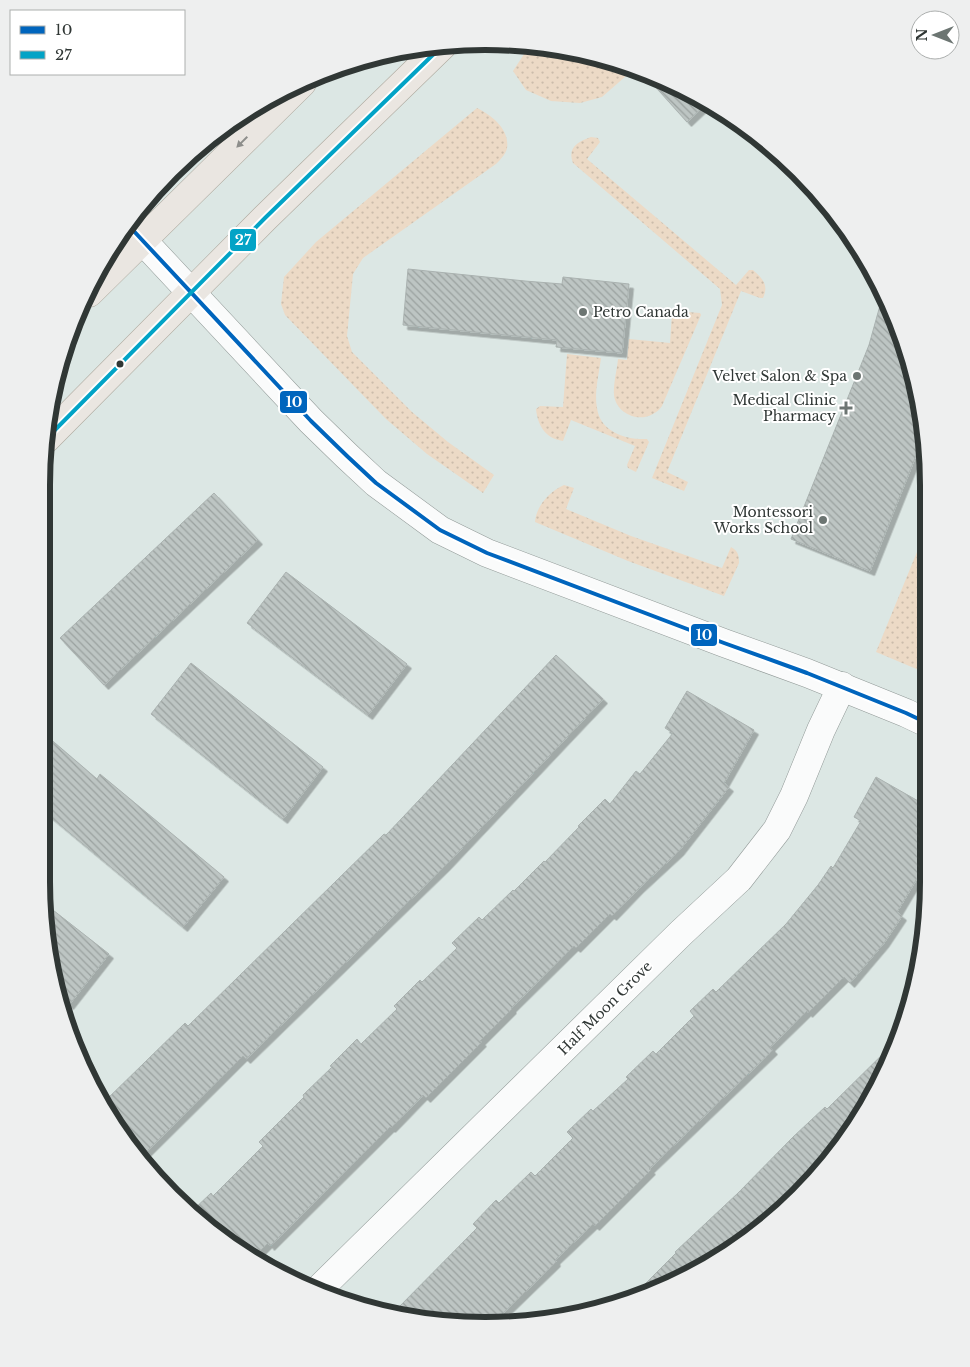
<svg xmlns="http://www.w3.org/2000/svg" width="970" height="1367" font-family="'Libre Baskerville',serif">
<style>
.grass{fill:url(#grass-dots)}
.building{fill:url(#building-back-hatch);stroke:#aab2b0;filter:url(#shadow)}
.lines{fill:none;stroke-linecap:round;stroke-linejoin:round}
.minor-casing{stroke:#929a98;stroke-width:29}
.major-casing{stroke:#aea99e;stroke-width:29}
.minor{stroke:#fafbfb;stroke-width:28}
.major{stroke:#eae6e1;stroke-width:28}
.bus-1-casing{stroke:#fff;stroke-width:8}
.bus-2-casing{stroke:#fff;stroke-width:8}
.bus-1{stroke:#0065bd;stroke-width:4}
.bus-2{stroke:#02a3c6;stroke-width:4}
.oneway{fill:#8d8e8b}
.poi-dot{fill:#6c7572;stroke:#fff;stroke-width:2}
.bus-dot{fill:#303735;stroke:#fff;stroke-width:2}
.labels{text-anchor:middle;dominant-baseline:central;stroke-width:4;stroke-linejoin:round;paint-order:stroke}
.poi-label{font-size:14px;fill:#303735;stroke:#fff;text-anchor:end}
.street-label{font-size:14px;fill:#303735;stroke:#fff}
.rim{fill:none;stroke:#303735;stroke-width:6}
.line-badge{stroke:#fff;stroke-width:2}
.badge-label{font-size:14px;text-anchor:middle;font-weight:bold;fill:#fff}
</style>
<defs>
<pattern id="grass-dots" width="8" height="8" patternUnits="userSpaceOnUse" patternTransform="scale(1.25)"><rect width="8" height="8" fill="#ecdac6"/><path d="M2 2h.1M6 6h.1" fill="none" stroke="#cbbcab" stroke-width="1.8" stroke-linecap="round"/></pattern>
<pattern id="building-back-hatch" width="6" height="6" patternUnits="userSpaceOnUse" patternTransform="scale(1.25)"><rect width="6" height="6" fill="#bdc5c3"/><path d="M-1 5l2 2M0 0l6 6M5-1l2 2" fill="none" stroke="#9aa19f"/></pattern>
<filter id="shadow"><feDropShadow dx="4.5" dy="4.5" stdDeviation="0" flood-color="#0004"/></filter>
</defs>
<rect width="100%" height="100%" fill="#dce7e4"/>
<g class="grass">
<polygon points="530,45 600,56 634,69 602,97 580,103 551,101 526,90 513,71"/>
<path d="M477 108C491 115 510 129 507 148 506 154 500 160 496 164L363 258 353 274 347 336 352 352 412 412 448 442 494 475 483 493 427 454 386 419 285 315 281 304 284 277 316 242Z"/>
<path d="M591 137 598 138 600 142 587 159 736 285 749 270H753C763 279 769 285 763 298H760L741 291 667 472 688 482 684 491 652 478 722 305 720 289 573 163C567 147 578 142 591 137Z"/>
<path d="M675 311 700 313 701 315 662 406C660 409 657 412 653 414 638 423 616 413 614 395 613 384 617 370 618 359L627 360 629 339 670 343 672 313Z"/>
<path d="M567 354 601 358C599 374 594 392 597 408 600 432 626 440 647 439L649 442 636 472 628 468 627 465 635 446 571 420 563 441C545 438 538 426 536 409L540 406 563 407Z"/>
<path d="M564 485 574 488 566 509 631 536 722 568 731 547C738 551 739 555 739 563L724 596 628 561 535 522C536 506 550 491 564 485Z"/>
<polygon points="926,530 926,673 876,652"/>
</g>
<g class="building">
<polygon points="643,73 681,87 707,103 687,122"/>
<polygon points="408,269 525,281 562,284 563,277 629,284 622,353 556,347 557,340 403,325"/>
<polygon points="884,291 925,427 925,433 870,571 791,539 869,345"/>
<polygon points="214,493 258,540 104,685 60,638"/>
<polygon points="286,572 407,664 368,715 247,623"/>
<polygon points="556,655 603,699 445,866 246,1059 243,1056 141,1157 116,1128 104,1102 185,1023 188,1026 384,834 386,835"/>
<polygon points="191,663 323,767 283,819 151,714"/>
<polygon points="687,691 754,730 724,783 729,787 679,851 639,888 612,916 610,914 576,948 574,946 511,1008 512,1009 480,1041 482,1042 426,1098 423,1095 391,1128 390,1127 270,1246 268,1243 256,1255 193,1216 190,1213 211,1193 213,1196 263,1146 259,1142 304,1097 303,1095 332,1067 330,1066 357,1039 361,1044 397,1009 394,1006 420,980 422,982 457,948 452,943 479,917 482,920 513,890 514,891 544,861 545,862 579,827 578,826 605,799 610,804 636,771 640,774 673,733 665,728"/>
<polygon points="41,731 97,779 100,774 224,877 183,927 41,809"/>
<polygon points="876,777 927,806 928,860 897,912 902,916 884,943 850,983 844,977 808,1013 807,1011 770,1047 773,1050 649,1169 651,1170 595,1226 593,1224 555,1260 556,1262 496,1320 427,1322 393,1313 477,1228 473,1224 496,1200 499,1203 531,1172 535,1176 573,1138 567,1132 591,1109 593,1111 628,1079 626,1077 653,1051 656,1054 694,1016 690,1011 713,989 716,992 786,924 818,885 831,866 833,868 861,821 854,817"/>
<polygon points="44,903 109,954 69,1005 56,995"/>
<polygon points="894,1043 896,1044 883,1078 837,1152 778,1215 682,1280 633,1296 676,1253 675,1252 738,1193 793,1137 825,1107 827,1109"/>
</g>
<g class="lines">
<g class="minor-casing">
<g id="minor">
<polyline points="130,227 311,421 347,456 376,483 440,530 487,553 724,643 807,673 906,713 927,723"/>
<polyline points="316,1292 681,933 739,879 777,830 794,796 821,730 842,686"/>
</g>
</g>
<g class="major-casing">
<g id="major">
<polyline points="89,293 302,83"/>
<polyline points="46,439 265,218 443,45"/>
</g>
</g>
<use href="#minor" class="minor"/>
<use href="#major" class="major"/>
<g class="bus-1-casing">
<polyline id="bus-1" points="130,227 311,421 347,456 376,483 440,530 487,553 724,643 807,673 906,713 927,723"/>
</g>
<g class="bus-2-casing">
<polyline id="bus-2" points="46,439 265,218 443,45"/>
</g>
<use href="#bus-1" class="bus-1"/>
<use href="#bus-2" class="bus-2"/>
</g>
<defs><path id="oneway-solid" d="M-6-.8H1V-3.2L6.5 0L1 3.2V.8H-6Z" transform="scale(1.25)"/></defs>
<use class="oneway" href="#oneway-solid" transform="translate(242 142) rotate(135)"/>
<g class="poi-dot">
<circle cx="583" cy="312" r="5"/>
<circle cx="857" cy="376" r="5"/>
<path d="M843.5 400.5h5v5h5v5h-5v5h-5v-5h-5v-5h5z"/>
<circle cx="823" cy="520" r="5"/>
</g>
<circle class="bus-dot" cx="120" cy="364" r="4.5"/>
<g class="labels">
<g class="poi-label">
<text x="593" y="312" text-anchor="start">Petro Canada</text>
<text x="847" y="376">Velvet Salon &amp; Spa</text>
<text x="836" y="400">Medical Clinic<tspan x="836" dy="16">Pharmacy</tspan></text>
<text x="813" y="512">Montessori<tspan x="813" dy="16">Works School</tspan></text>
</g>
<g class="street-label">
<text transform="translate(605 1008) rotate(-45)">Half Moon Grove</text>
</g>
</g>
<path d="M0 0H970V1367H0ZM485 50H485A435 435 0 0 1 920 485V882A435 435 0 0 1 485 1317H485A435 435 0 0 1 50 882V485A435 435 0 0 1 485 50Z" fill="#eeefef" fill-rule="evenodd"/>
<path class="rim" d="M485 50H485A435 435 0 0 1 920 485V882A435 435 0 0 1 485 1317H485A435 435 0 0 1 50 882V485A435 435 0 0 1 485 50Z"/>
<g class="line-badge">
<rect x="229" y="228" width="28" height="24" rx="5" fill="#02a3c6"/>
<rect x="279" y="390" width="29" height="24" rx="5" fill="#0065bd"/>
<rect x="690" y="623" width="28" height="24" rx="5" fill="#0065bd"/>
</g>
<g class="badge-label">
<text x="243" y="245">27</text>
<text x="294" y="407">10</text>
<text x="704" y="640">10</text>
</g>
<rect x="10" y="10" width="175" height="65" fill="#ffffff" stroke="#acafae"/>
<rect x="20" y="26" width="25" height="8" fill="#0065bd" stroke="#acafae"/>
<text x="55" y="35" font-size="15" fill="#303735">10</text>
<rect x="20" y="51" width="25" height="8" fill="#02a3c6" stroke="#acafae"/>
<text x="55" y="60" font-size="15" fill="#303735">27</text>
<g transform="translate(935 35) rotate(270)"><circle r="24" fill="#ffffff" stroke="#acafae"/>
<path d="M0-4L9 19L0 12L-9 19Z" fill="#6c7572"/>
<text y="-8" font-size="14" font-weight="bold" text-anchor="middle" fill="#303735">N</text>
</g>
</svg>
